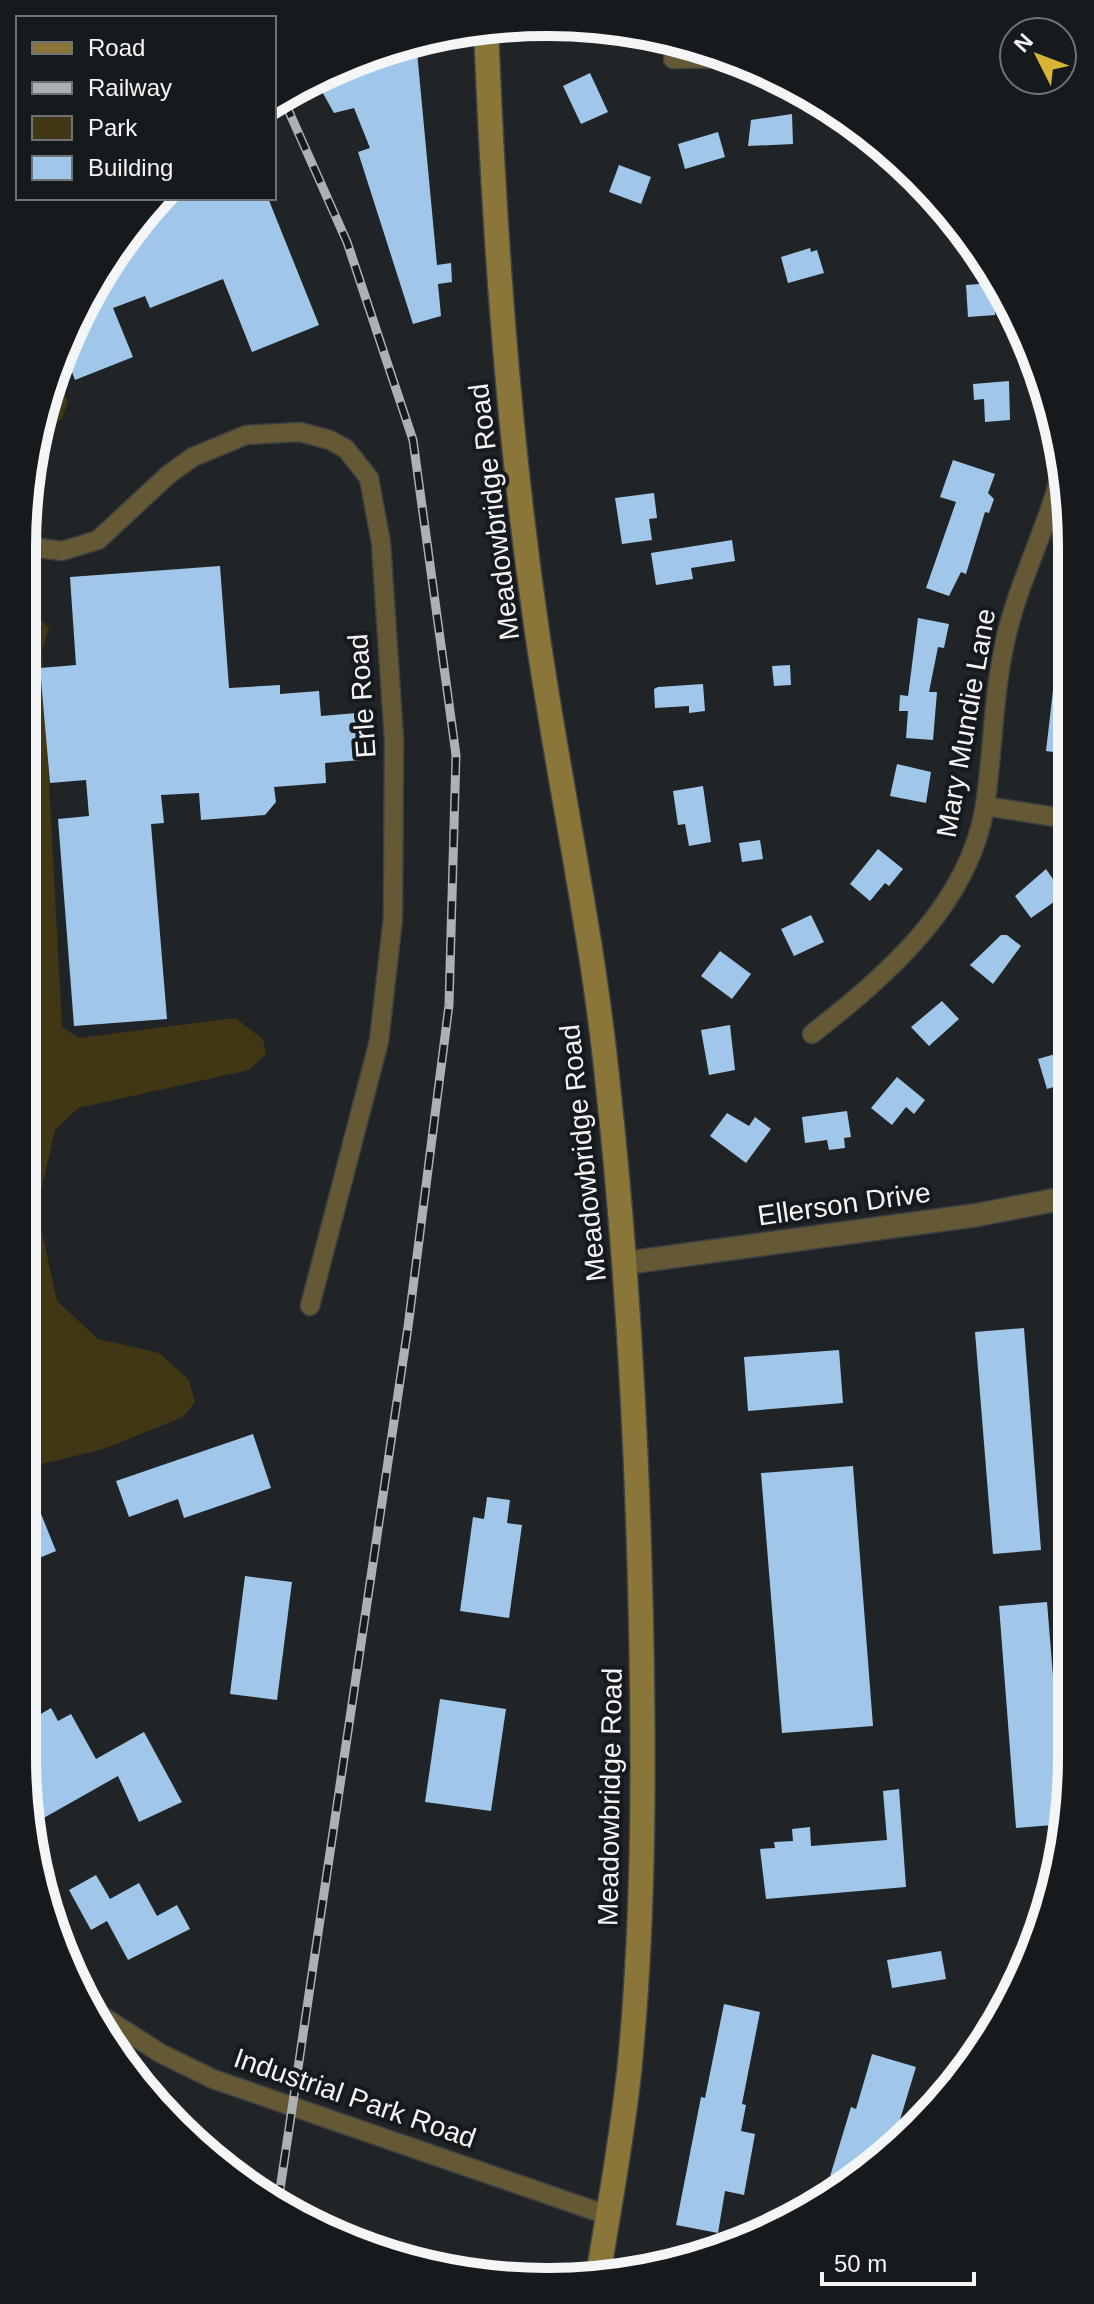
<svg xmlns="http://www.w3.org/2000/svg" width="1094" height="2304" font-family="Helvetica,sans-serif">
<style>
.green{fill:#423714}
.building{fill:#a0c7ea}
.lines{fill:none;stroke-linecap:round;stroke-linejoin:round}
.minor-casing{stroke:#3e4144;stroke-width:21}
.tertiary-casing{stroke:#3e4144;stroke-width:25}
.secondary-casing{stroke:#3e4144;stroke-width:27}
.minor{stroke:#645934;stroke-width:18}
.tertiary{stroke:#645934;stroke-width:22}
.secondary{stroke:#897638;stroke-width:24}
.rail-casing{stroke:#aeb1b3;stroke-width:9}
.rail{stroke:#171a1d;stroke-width:6;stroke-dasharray:18;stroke-linecap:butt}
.labels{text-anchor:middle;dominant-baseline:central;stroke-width:8;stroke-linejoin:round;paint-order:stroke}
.street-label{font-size:28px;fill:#f3f5f7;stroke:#171a1d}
.rim{fill:none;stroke:#f3f5f7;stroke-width:10}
</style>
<rect width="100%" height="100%" fill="#202427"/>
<g class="green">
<polygon points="55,370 68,402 61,420 36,433"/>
<polygon points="40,619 49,628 42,650 62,1027 79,1038 235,1018 263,1039 266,1054 249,1070 78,1108 55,1130 37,1209 57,1301 98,1339 159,1353 189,1380 195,1402 183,1417 103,1449 22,1469 22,631"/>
</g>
<g class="building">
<polygon points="416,41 437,265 451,263 452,282 438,284 441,316 413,324 358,152 370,148 354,108 334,113 315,79 347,62"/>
<polygon points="590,73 608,112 581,124 563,86"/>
<polygon points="792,114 793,144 748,146 751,120"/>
<polygon points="718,132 725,157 685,169 678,144"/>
<polygon points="619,165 651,177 641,204 609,192"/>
<polygon points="158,198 268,198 319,325 252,352 223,279 150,308 145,296 113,308 133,357 75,380 62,346 111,255"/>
<polygon points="810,248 811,252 817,250 824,273 788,283 781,257"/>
<polygon points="993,283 995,315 968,317 966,285"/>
<polygon points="1009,381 1010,420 985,422 984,399 974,400 973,384"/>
<polygon points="953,460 995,474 988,493 994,499 989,513 985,512 966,574 961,572 949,596 926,588 956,502 940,497"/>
<polygon points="654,493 657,518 649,519 652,540 622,544 615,498"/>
<polygon points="732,540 735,561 691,568 693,579 656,585 651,553"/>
<polygon points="220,566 229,688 280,685 280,694 319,691 321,716 357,713 361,760 325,763 326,783 274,787 276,802 265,815 201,820 199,793 161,795 164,823 151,824 167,1019 74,1026 58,819 89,816 86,780 50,783 40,668 76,665 70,577"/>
<polygon points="918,618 949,624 944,648 938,647 929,692 937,692 933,740 906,738 908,711 899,711 900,695 908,696"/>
<polygon points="790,665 791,685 774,686 772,666"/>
<polygon points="1054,682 1068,684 1068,754 1046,751"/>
<polygon points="703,684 705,711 689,713 689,706 655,708 654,689 658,687"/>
<polygon points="897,764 931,772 926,803 890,796"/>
<polygon points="703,786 711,842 689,846 685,824 678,825 673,791"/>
<polygon points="760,840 763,859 742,862 739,843"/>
<polygon points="878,849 903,869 889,886 885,883 870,901 850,884"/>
<polygon points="1046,869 1064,895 1031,918 1015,896"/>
<polygon points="811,915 824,942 794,956 781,929"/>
<polygon points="1001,935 1007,935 1021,946 993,984 970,965"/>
<polygon points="720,951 751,974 732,999 701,976"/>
<polygon points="942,1001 959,1019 929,1046 911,1027"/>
<polygon points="730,1025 735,1070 709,1075 701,1030"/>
<polygon points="1069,1050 1070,1082 1047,1089 1038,1059"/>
<polygon points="897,1077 925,1100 914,1114 906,1107 892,1125 871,1108"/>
<polygon points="847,1111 851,1137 844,1138 845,1148 829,1150 827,1140 805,1143 802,1117"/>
<polygon points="727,1113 749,1126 755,1117 771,1129 746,1163 710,1136"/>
<polygon points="1024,1328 1041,1550 993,1554 975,1332"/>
<polygon points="839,1350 843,1403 748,1411 744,1357"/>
<polygon points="253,1434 271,1488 184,1518 178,1499 129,1517 116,1481"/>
<polygon points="853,1466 873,1726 782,1733 761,1473"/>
<polygon points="487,1497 510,1500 507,1523 522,1525 509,1618 460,1611 473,1517 484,1519"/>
<polygon points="35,1499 56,1551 22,1565 22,1504"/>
<polygon points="245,1576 292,1582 277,1700 230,1694"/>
<polygon points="1047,1602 1065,1824 1016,1828 999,1606"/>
<polygon points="440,1699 506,1709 491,1811 425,1802"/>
<polygon points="51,1708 58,1721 71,1714 96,1759 144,1732 182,1802 139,1822 118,1776 33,1824 22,1757 22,1725"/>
<polygon points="899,1789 906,1887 766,1899 760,1849 775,1848 774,1842 793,1841 792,1829 810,1827 811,1846 887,1840 883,1791"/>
<polygon points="96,1875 110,1899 139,1883 157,1916 177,1905 190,1929 128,1960 107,1921 91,1930 69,1890"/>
<polygon points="941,1951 946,1979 892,1988 887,1960"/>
<polygon points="724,2004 760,2012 742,2104 746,2105 741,2131 755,2134 744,2195 725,2191 718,2233 676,2225 701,2097 705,2098"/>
<polygon points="872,2054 916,2067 899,2123 904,2124 901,2135 825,2193 851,2107 856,2109"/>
</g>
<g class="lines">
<g class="minor-casing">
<g id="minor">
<polyline points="673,59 735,58"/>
<polyline points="22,546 62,551 98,540 168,475 193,457 246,435 300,432 330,440 346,449 369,478 381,543 394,740 393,918 379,1041 310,1306"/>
<polyline points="985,806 1069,819"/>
<path d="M812 1034C887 975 969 905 985 806 993 752 993 696 1005 642 1018 580 1050 525 1063 463"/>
<polyline points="96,2012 160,2053 213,2079 607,2215"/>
</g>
</g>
<g class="tertiary-casing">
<polyline id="tertiary" points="626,1263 977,1215 1070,1197"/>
</g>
<g class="secondary-casing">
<path id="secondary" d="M486 28C494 225 507 421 535 617 556 770 591 922 607 1077 627 1258 637 1439 641 1621 644 1769 644 1916 630 2063 623 2135 609 2206 598 2277"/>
</g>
<use href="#minor" class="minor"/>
<use href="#tertiary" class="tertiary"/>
<use href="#secondary" class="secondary"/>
<g class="rail-casing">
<polyline id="rail" points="278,2203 408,1327 449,1005 456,755 413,440 347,242 282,96"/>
</g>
<use href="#rail" class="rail"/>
</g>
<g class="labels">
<g class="street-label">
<text transform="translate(494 512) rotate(-97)">Meadowbridge Road</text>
<text transform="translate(362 696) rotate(-94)">Erle Road</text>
<text transform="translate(966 723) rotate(-80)">Mary Mundie Lane</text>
<text transform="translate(583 1153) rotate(-96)">Meadowbridge Road</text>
<text transform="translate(844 1204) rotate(-8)">Ellerson Drive</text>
<text transform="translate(610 1797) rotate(-89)">Meadowbridge Road</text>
<text transform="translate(355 2098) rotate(19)">Industrial Park Road</text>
</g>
</g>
<path d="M0 0H1094V2304H0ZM547 36H547A511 511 0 0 1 1058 547V1757A511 511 0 0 1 547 2268H547A511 511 0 0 1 36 1757V547A511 511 0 0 1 547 36Z" fill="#171a1d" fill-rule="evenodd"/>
<path class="rim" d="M547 36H547A511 511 0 0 1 1058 547V1757A511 511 0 0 1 547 2268H547A511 511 0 0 1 36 1757V547A511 511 0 0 1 547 36Z"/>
<rect x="16" y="16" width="260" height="184" fill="#171a1d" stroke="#6f7274" stroke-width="2"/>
<rect x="32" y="42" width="40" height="12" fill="#897638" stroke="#6f7274" stroke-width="2"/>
<text x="88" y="56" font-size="24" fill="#f3f5f7">Road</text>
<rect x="32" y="82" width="40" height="12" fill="#aeb1b3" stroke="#6f7274" stroke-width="2"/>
<text x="88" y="96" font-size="24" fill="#f3f5f7">Railway</text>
<rect x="32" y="116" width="40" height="24" fill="#423714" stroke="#6f7274" stroke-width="2"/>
<text x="88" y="136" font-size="24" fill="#f3f5f7">Park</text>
<rect x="32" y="156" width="40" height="24" fill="#a0c7ea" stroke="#6f7274" stroke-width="2"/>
<text x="88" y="176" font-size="24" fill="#f3f5f7">Building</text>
<g transform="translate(1038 56) rotate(312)"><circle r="38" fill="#171a1d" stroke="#6f7274" stroke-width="2"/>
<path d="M0-6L14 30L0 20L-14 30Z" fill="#d7b434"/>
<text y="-12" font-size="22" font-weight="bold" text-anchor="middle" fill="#f3f5f7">N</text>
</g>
<path d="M822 2272v12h152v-12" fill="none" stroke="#f3f5f7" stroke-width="4"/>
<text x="834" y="2272" font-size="24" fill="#f3f5f7" stroke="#171a1d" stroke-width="6" paint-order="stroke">50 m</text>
</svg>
